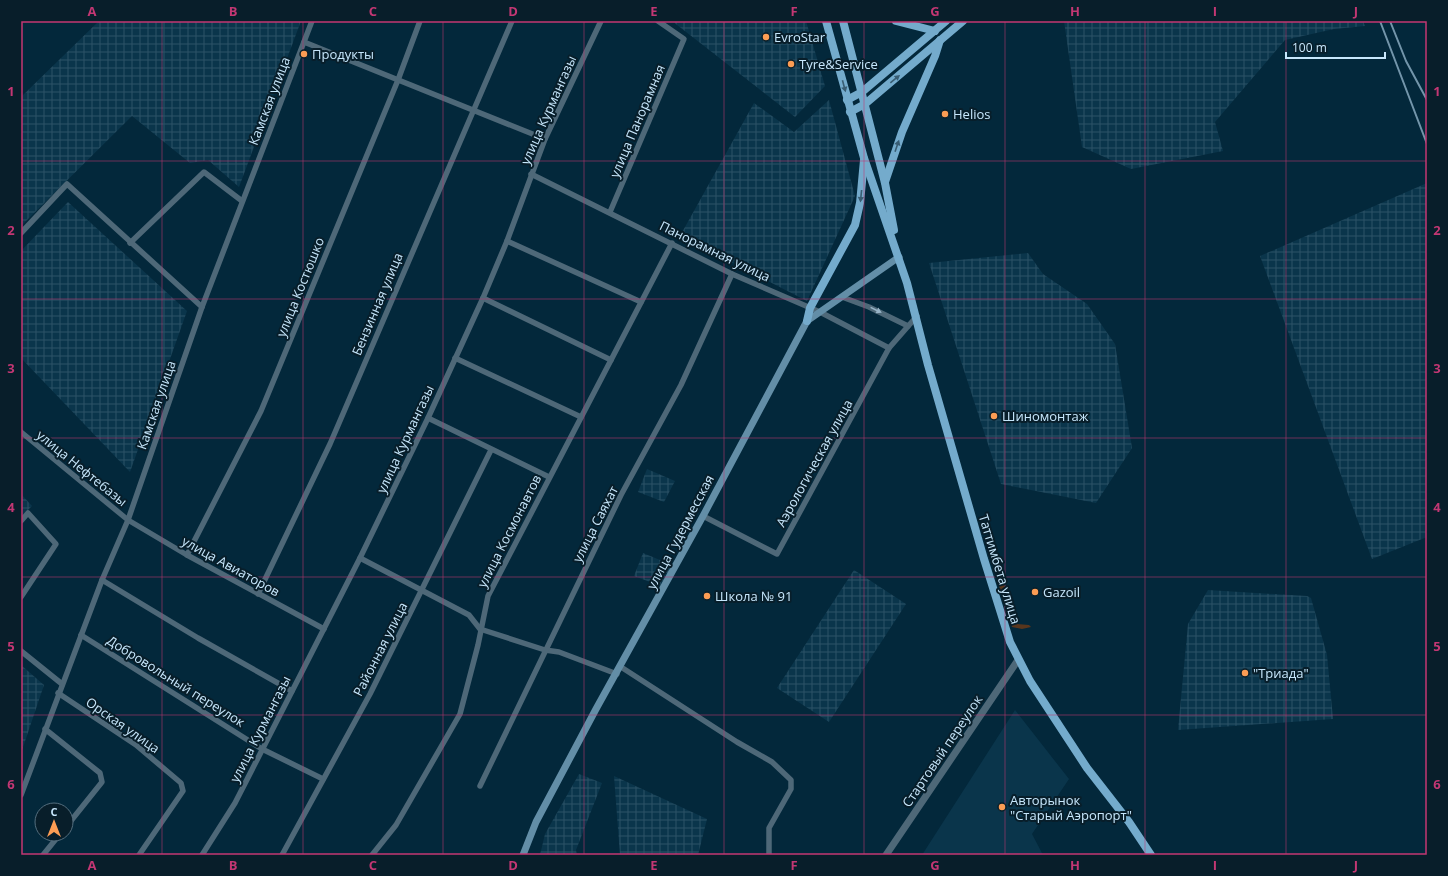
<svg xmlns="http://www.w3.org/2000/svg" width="1448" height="876" font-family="'Open Sans',sans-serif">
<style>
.built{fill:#0a354b}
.industrial{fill:url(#industrial-grid)}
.green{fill:#58361d}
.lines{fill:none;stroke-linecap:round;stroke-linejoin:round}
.minor{stroke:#4e6878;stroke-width:5.5}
.tertiary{stroke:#4e6878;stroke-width:7}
.secondary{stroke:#638ea7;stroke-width:7}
.primary{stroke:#74abcc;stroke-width:8}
.rail{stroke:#7395aa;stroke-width:2}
.oneway{fill:#395d73}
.oneway2{fill:#97b4c7}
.grid{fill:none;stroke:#c33773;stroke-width:1;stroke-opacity:0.55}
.poi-dot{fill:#fc9d54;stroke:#081e2a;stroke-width:1.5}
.labels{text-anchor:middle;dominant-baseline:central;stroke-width:4;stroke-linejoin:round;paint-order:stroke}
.poi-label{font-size:13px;fill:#c7e7fc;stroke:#081e2a;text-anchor:start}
.street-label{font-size:13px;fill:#c7e7fc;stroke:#081e2a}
.neatline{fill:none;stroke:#c33773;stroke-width:1.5}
.grid-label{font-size:13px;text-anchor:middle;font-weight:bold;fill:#c33773}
</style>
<defs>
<pattern id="industrial-grid" width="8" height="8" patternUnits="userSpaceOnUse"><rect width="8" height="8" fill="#0a354b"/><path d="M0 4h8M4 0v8" fill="none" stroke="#2c5266"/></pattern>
</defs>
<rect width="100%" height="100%" fill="#03283b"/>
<polygon class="built" points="1015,710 1069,779 1032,834 1043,855 922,855"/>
<g class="industrial">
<polygon points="99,21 301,21 239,187 208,160 190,163 132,116 21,226 21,97"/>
<polygon points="672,21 806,21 825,86 795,117"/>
<polygon points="1064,21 1363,21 1365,26 1334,29 1285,40 1215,122 1223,151 1131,169 1082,147"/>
<polygon points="829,100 855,196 807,301 680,236 754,103 794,132"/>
<polygon points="1427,183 1427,537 1372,559 1260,256"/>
<polygon points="68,202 187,311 130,472 21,358 21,251"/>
<polygon points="1028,253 1043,274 1087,304 1115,344 1132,448 1096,503 1001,484 929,263"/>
<polygon points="647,469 675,481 664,502 638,492"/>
<polygon points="21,494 32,506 21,517"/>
<polygon points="643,553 672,565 661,586 634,576"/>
<polygon points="854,570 906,604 829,722 777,688"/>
<polygon points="1208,590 1307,596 1311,598 1327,655 1333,719 1178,730 1188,624"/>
<polygon points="21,665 44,685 21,753"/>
<polygon points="579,774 602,783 576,850 577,855 540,855 545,834"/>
<polygon points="614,776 707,819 698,855 620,855"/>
</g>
<polygon class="green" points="1002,578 1017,624 1029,625 1031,627 1022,629 1012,627 997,580"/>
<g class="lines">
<g class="minor">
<polyline points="304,42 545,139"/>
<polyline points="531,174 732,274 820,312 889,348"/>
<polyline points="610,212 684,39 658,21"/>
<polyline points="21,233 67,184 202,307"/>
<polyline points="507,241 641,302"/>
<polyline points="130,243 204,172 242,201"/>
<polyline points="842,297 869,307 908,326"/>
<polyline points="483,298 611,360"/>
<polyline points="455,358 581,417"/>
<polyline points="428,418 549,477"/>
<polyline points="21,432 128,520 187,555 324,629"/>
<polyline points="703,516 777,554 889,348 917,316"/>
<polyline points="21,521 28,513 56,544 21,597"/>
<polyline points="187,555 261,411 398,80 420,21"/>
<polyline points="360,558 469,615 480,629 545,650 559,652 617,674"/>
<polyline points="102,580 198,638 292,691"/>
<polyline points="258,594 330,444 512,21"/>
<polyline points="81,635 262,749 323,779"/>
<polyline points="21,651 62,684"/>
<polyline points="621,667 737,742 772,762 791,780 791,789 769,828 769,855"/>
<polyline points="58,693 136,745 181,783 183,791 139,855"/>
<polyline points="45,729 100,773 102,782 66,827"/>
<polyline points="480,786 621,495 681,385 732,274"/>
<polyline points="21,795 102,580 128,520 202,307 312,21"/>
<polyline points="43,855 60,834"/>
<polyline points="202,855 235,803 360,558 428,418 483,298 507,241 545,139 601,21"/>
<polyline points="282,855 370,694 491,450"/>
<polyline points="372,855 396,825 460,714 478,645 488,596 672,243"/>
</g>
<polyline class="tertiary" points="886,855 1018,660"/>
<polyline class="secondary" points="523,855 536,822 596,709 703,516 807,321 899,257"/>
<g class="primary">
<polyline points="826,21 864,158 907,283 928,365 984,559 1010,642 1030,681 1087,768 1129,822 1151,855"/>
<polyline points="843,21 885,183 894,230"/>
<polyline points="896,21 935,31"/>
<polyline points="847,100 862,92 946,21"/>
<polyline points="850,112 865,104 963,21"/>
<polyline points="885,182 902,132 935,56 940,40"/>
<polyline points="807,321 810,308 855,225 860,203 864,160"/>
</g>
<g class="rail">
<polyline points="1380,21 1427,144"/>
<polyline points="1390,21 1406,61 1427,100"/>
</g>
</g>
<defs><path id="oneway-solid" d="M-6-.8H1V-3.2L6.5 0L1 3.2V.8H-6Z"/></defs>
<g class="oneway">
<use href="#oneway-solid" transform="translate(895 79) rotate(-39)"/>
<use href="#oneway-solid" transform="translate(844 86) rotate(75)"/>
<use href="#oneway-solid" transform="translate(897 146) rotate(-71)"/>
<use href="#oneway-solid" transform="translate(861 196) rotate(96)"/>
</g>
<use class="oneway2" href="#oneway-solid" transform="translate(876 310) rotate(26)"/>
<path class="grid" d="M162 21V855M303 21V855M443 21V855M584 21V855M724 21V855M864 21V855M1005 21V855M1145 21V855M1286 21V855M21 161H1427M21 299H1427M21 438H1427M21 577H1427M21 715H1427"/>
<g class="poi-dot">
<circle cx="766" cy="37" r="4"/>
<circle cx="304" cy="54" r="4"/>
<circle cx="791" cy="64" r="4"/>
<circle cx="945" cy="114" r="4"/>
<circle cx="994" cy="416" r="4"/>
<circle cx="1035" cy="592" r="4"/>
<circle cx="707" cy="596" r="4"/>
<circle cx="1245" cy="673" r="4"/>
<circle cx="1002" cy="807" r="4"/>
</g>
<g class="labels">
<g class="poi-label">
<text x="774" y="37">EvroStar</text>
<text x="312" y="54">Продукты</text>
<text x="799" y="64">Tyre&amp;Service</text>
<text x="953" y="114">Helios</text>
<text x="1002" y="416">Шиномонтаж</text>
<text x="1043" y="592">Gazoil</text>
<text x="715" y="596">Школа № 91</text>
<text x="1253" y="673">"Триада"</text>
<text x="1010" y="800">Авторынок<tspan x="1010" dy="15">"Старый Аэропорт"</tspan></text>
</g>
<g class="street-label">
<text transform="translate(269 101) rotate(-69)">Камская улица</text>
<text transform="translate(548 110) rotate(-66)">улица Курмангазы</text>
<text transform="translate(637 121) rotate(-67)">улица Панорамная</text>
<text transform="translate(715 251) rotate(26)">Панорамная улица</text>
<text transform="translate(300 287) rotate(-68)">улица Костюшко</text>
<text transform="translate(377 304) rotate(-67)">Бензинная улица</text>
<text transform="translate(156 405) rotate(-71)">Камская улица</text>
<text transform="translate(405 439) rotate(-65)">улица Курмангазы</text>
<text transform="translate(814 463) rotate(-61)">Аэрологическая улица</text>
<text transform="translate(82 468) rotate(39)">улица Нефтебазы</text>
<text transform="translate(595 524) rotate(-63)">улица Саяхат</text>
<text transform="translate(509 531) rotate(-63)">улица Космонавтов</text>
<text transform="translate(680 532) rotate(-62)">улица Гудермесская</text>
<text transform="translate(231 566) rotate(29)">улица Авиаторов</text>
<text transform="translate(1000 569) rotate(73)">Таттимбета улица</text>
<text transform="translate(380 649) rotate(-63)">Районная улица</text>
<text transform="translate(176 681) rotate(32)">Добровольный переулок</text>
<text transform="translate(123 725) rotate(35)">Орская улица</text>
<text transform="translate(260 729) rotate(-63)">улица Курмангазы</text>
<text transform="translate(942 751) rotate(-56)">Стартовый переулок</text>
</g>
</g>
<rect width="1448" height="876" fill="none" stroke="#081e2a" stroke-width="44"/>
<g transform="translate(54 822)"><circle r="19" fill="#081e2a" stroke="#546e7e"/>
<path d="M0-3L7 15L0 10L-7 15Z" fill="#fc9d54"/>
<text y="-6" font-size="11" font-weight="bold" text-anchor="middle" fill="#c7e7fc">С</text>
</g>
<path d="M1286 52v6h99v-6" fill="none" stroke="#c7e7fc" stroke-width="2"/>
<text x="1292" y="52" font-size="12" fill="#c7e7fc" stroke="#081e2a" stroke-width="3" paint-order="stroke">100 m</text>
<rect x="22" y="22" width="1404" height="832" class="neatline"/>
<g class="grid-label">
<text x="92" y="16">A</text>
<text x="233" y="16">B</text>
<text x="373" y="16">C</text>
<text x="513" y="16">D</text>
<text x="654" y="16">E</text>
<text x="794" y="16">F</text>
<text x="935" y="16">G</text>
<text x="1075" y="16">H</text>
<text x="1215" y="16">I</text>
<text x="1356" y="16">J</text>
<text x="11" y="96">1</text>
<text x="1437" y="96">1</text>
<text x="11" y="235">2</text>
<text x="1437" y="235">2</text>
<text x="11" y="373">3</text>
<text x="1437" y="373">3</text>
<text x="11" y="512">4</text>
<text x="1437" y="512">4</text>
<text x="11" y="651">5</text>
<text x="1437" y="651">5</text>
<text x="11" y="789">6</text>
<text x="1437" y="789">6</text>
<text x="92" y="870">A</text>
<text x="233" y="870">B</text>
<text x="373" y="870">C</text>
<text x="513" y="870">D</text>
<text x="654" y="870">E</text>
<text x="794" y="870">F</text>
<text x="935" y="870">G</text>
<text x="1075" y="870">H</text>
<text x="1215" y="870">I</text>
<text x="1356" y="870">J</text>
</g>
</svg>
